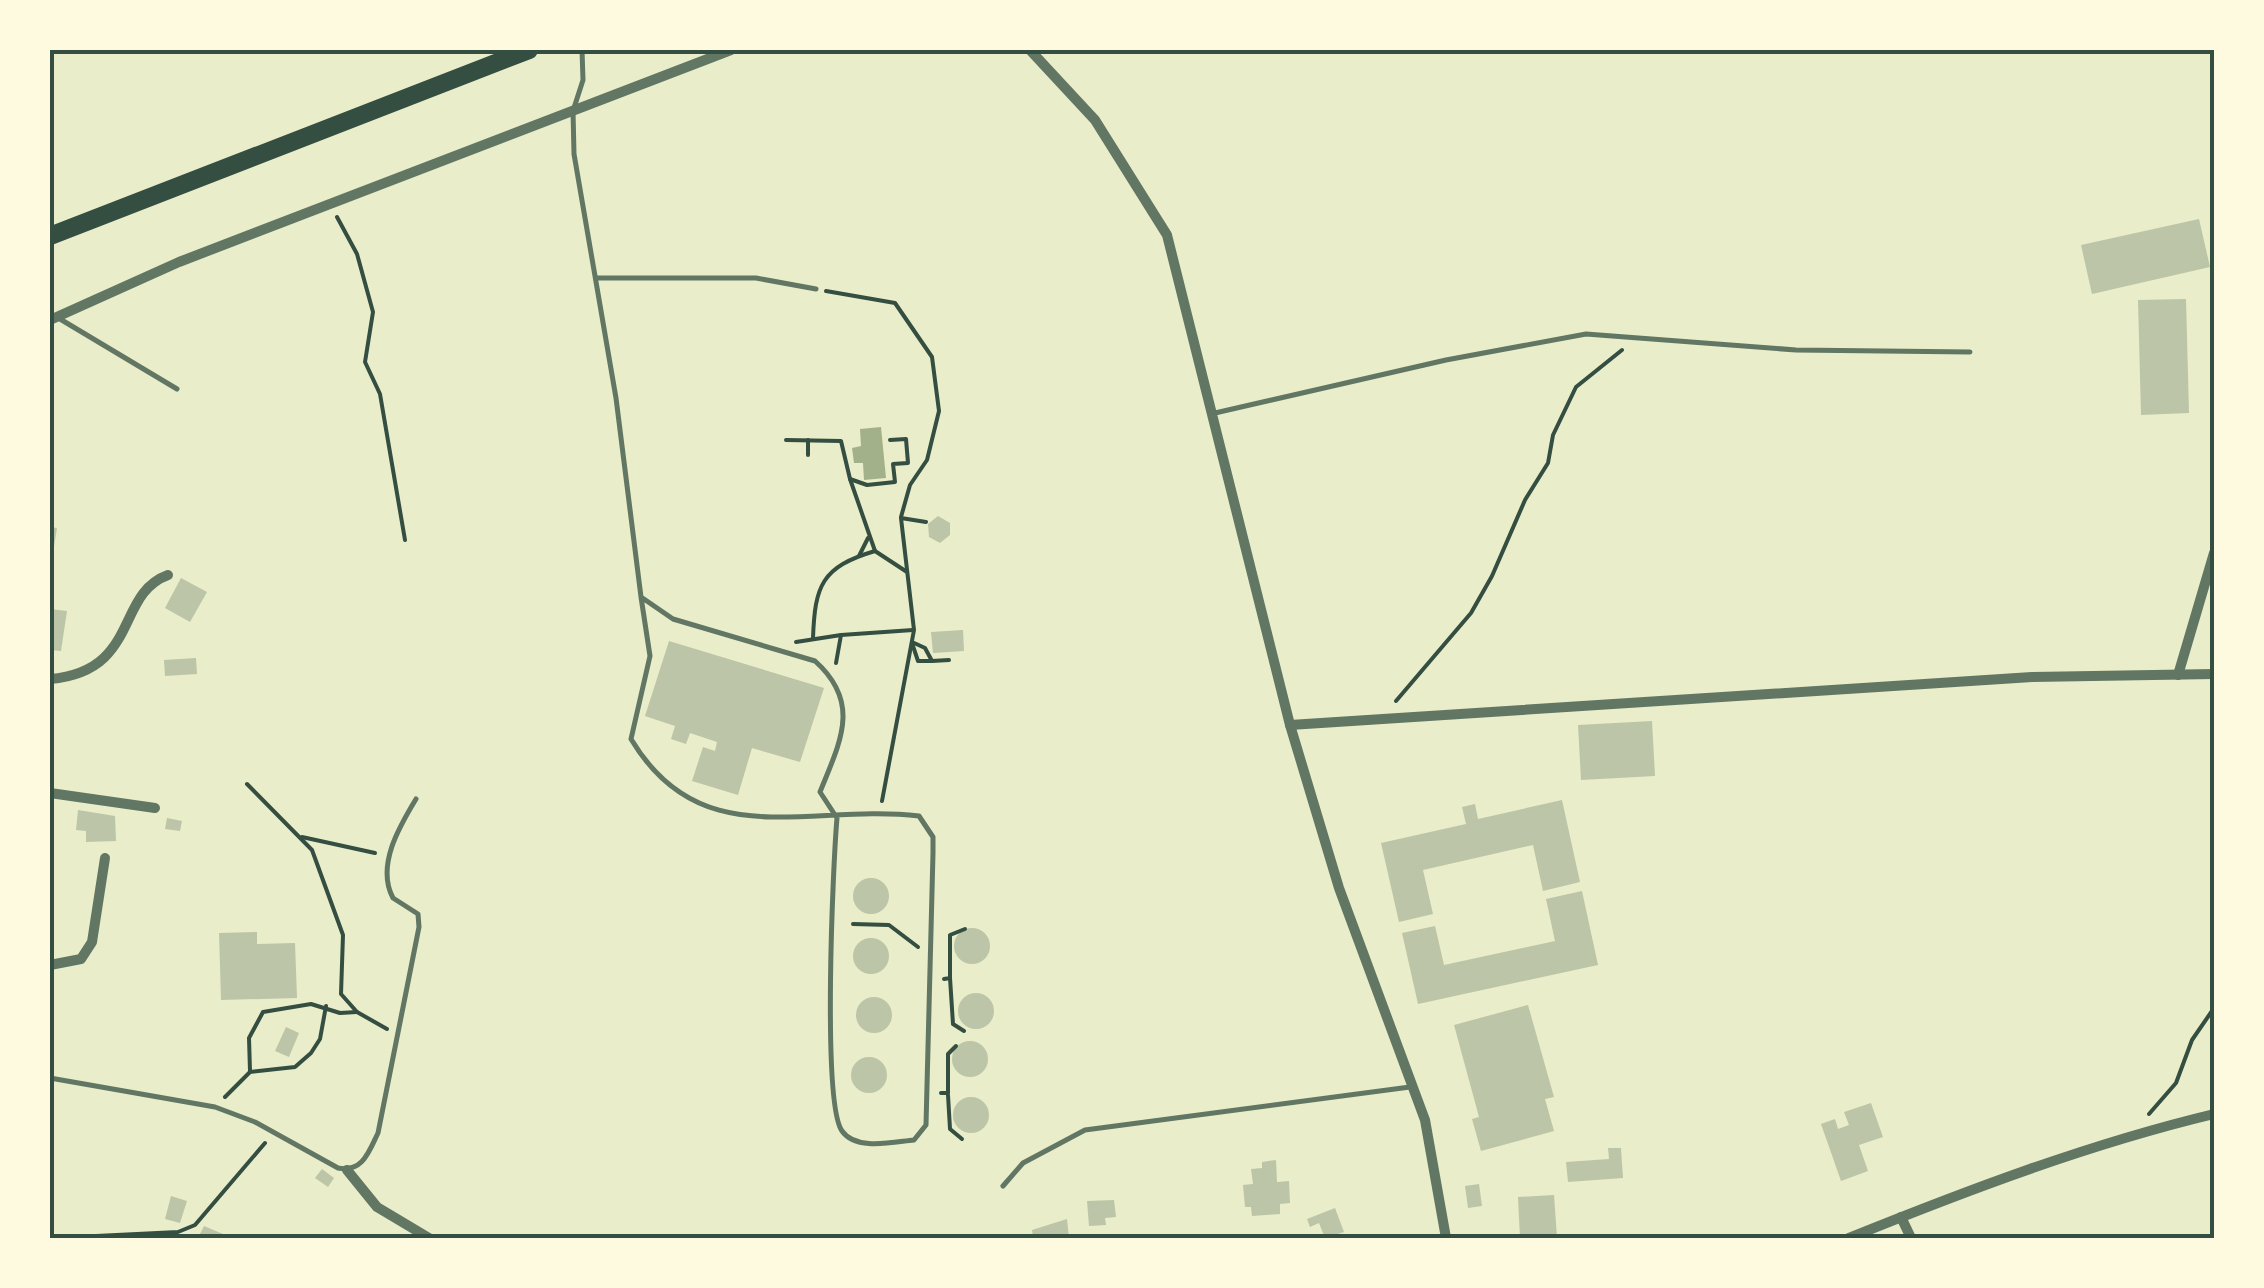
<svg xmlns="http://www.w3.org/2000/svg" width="2264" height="1288" font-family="'Fira Sans Condensed',sans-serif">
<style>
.water{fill:#a3b18a}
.building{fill:#bcc5a7}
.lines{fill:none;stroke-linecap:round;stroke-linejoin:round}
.path{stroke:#344e41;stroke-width:4}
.service{stroke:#617663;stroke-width:5}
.minor{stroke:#617663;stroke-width:10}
.trunk{stroke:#344e41;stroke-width:18}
.neatline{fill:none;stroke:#344e41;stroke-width:4}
</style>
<rect width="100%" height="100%" fill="#e9edc9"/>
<polygon class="water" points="881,427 886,478 864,480 863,463 854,463 852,448 861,446 860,429"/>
<g class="building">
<polygon points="2199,219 2210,267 2092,294 2081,245"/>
<polygon points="2186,299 2189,413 2141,415 2138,300"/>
<polygon points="938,516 950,523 950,535 940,543 929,537 928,524"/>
<polygon points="50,527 57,528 52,559 50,559"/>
<polygon points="181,578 207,592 190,622 165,608"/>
<polygon points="50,609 67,611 61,651 50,650"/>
<polygon points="963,630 964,651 933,653 931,632"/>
<polygon points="669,641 824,688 800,762 752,748 738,795 692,781 703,747 715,751 717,742 690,733 686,744 671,739 675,726 645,716"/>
<polygon points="196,658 197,674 165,676 164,660"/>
<polygon points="1652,721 1655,776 1581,780 1578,725"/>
<polygon points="1562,800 1580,882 1543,891 1533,845 1423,870 1433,914 1399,922 1381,843 1466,824 1462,807 1475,804 1478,819"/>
<polygon points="78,810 115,816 116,841 86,842 86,831 76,830"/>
<polygon points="167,818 182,821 180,831 165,829"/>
<circle cx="871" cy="896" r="18"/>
<polygon points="1582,891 1598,965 1418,1004 1402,933 1435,926 1444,965 1555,941 1546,899"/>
<circle cx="972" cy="946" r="18"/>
<polygon points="257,932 257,944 295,943 297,998 221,1000 219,933"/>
<circle cx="871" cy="956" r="18"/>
<circle cx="976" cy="1011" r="18"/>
<circle cx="874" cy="1015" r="18"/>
<polygon points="1528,1005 1554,1097 1545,1099 1554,1131 1481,1151 1472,1119 1479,1117 1454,1025"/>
<polygon points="286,1027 299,1033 289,1057 275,1051"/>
<circle cx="970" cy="1059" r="18"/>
<circle cx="869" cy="1075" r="18"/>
<circle cx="971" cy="1115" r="18"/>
<polygon points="1871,1103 1883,1137 1859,1145 1868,1171 1841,1181 1821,1124 1835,1119 1838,1129 1849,1125 1844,1112"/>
<polygon points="1608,1148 1621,1148 1623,1178 1568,1182 1566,1162 1609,1159"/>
<polygon points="1276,1160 1277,1182 1289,1181 1290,1203 1280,1204 1280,1214 1252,1216 1251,1207 1245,1207 1243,1185 1253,1184 1251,1169 1262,1168 1262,1162"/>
<polygon points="322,1169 334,1178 328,1187 315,1178"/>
<polygon points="1479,1184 1482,1206 1468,1208 1465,1186"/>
<polygon points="1554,1195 1557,1238 1520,1238 1518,1197"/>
<polygon points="171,1196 187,1201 180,1223 165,1219"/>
<polygon points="1114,1200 1116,1217 1105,1218 1106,1225 1089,1226 1087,1201"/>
<polygon points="1335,1208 1344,1232 1325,1238 1319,1223 1310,1227 1307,1219"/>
<polygon points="1067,1219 1069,1238 1033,1238 1032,1230"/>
<polygon points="204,1226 223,1234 221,1238 198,1238"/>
</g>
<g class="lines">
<g class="path">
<polyline points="337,217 357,254 373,312 365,362 380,394 405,540"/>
<polyline points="826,291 895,303 932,357 939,411 927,460 910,485 901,517"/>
<polyline points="786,440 841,441 850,479 867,485 895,482 893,464 908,463 906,439 890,440"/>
<polyline points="808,455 808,440"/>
<polyline points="850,479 875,551 907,572"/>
<polyline points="859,556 868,538"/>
<path d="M813 638C815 586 821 567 875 551"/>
<polyline points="796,642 841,635"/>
<polyline points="912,642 925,648 932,661 949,660"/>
<polyline points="913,646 918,661 932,661"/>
<polyline points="836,663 841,635 913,630"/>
<polyline points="1396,701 1471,613 1492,576 1525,500 1548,463 1553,435 1576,387 1622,350"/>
<polyline points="247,784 312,850 343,935 341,994 357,1012 387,1029"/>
<polyline points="882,801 914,630 901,518 926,522"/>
<polyline points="302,837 375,853"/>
<polyline points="853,924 889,925 918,947"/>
<polyline points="950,978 953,1024 964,1031"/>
<polyline points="944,979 950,978 950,935 965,929"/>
<polyline points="250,1071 249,1038 263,1012 311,1004 340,1013 357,1012"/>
<polyline points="941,1093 948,1093 948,1054 956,1046"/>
<polyline points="948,1095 950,1129 962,1139"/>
<polyline points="225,1097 250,1072 295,1067 311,1053 320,1039 326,1006"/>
<polyline points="2149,1114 2176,1083 2192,1040 2214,1008"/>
<polyline points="55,1238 178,1232 195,1225 265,1143"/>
</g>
<g class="service">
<path d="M582 50 583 80 573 111 574 154 616 398 641 597 673 619 815 661C862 703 840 742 820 792L837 818C833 864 822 1103 842 1131 856 1151 893 1142 914 1140L926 1125 933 853V837L919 816C808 803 701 856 631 739L650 656 641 597"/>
<polyline points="596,278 756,278 816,289"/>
<polyline points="60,319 177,389"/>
<polyline points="1215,413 1446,360 1586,334 1796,350 1970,352"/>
<path d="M50 1078 215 1107 255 1122 338 1168C363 1173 369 1151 378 1133L419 927 418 914 393 898C376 866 399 827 416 799"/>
<polyline points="1003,1186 1023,1163 1085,1130 1410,1087"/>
</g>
<g class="minor">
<polyline points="1030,50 1095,120 1167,235 1290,725 1339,888 1425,1120 1446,1238"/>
<polyline points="50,320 179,262 731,50"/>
<polyline points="2178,675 2214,553"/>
<path d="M50 679C140 671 115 594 168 575"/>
<polyline points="1290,725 2032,677 2214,674"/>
<polyline points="50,793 155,808"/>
<polyline points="50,965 81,959 92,942 105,858"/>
<polyline points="347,1170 377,1207 429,1238"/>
<polyline points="1901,1217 1911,1238"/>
<path d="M1849 1238C1968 1190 2089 1144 2214 1114"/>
</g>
<polyline class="trunk" points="50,236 529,50"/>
</g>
<rect width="2264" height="1288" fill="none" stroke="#fefae0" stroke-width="105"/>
<rect x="52" y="52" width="2160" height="1184" class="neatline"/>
</svg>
